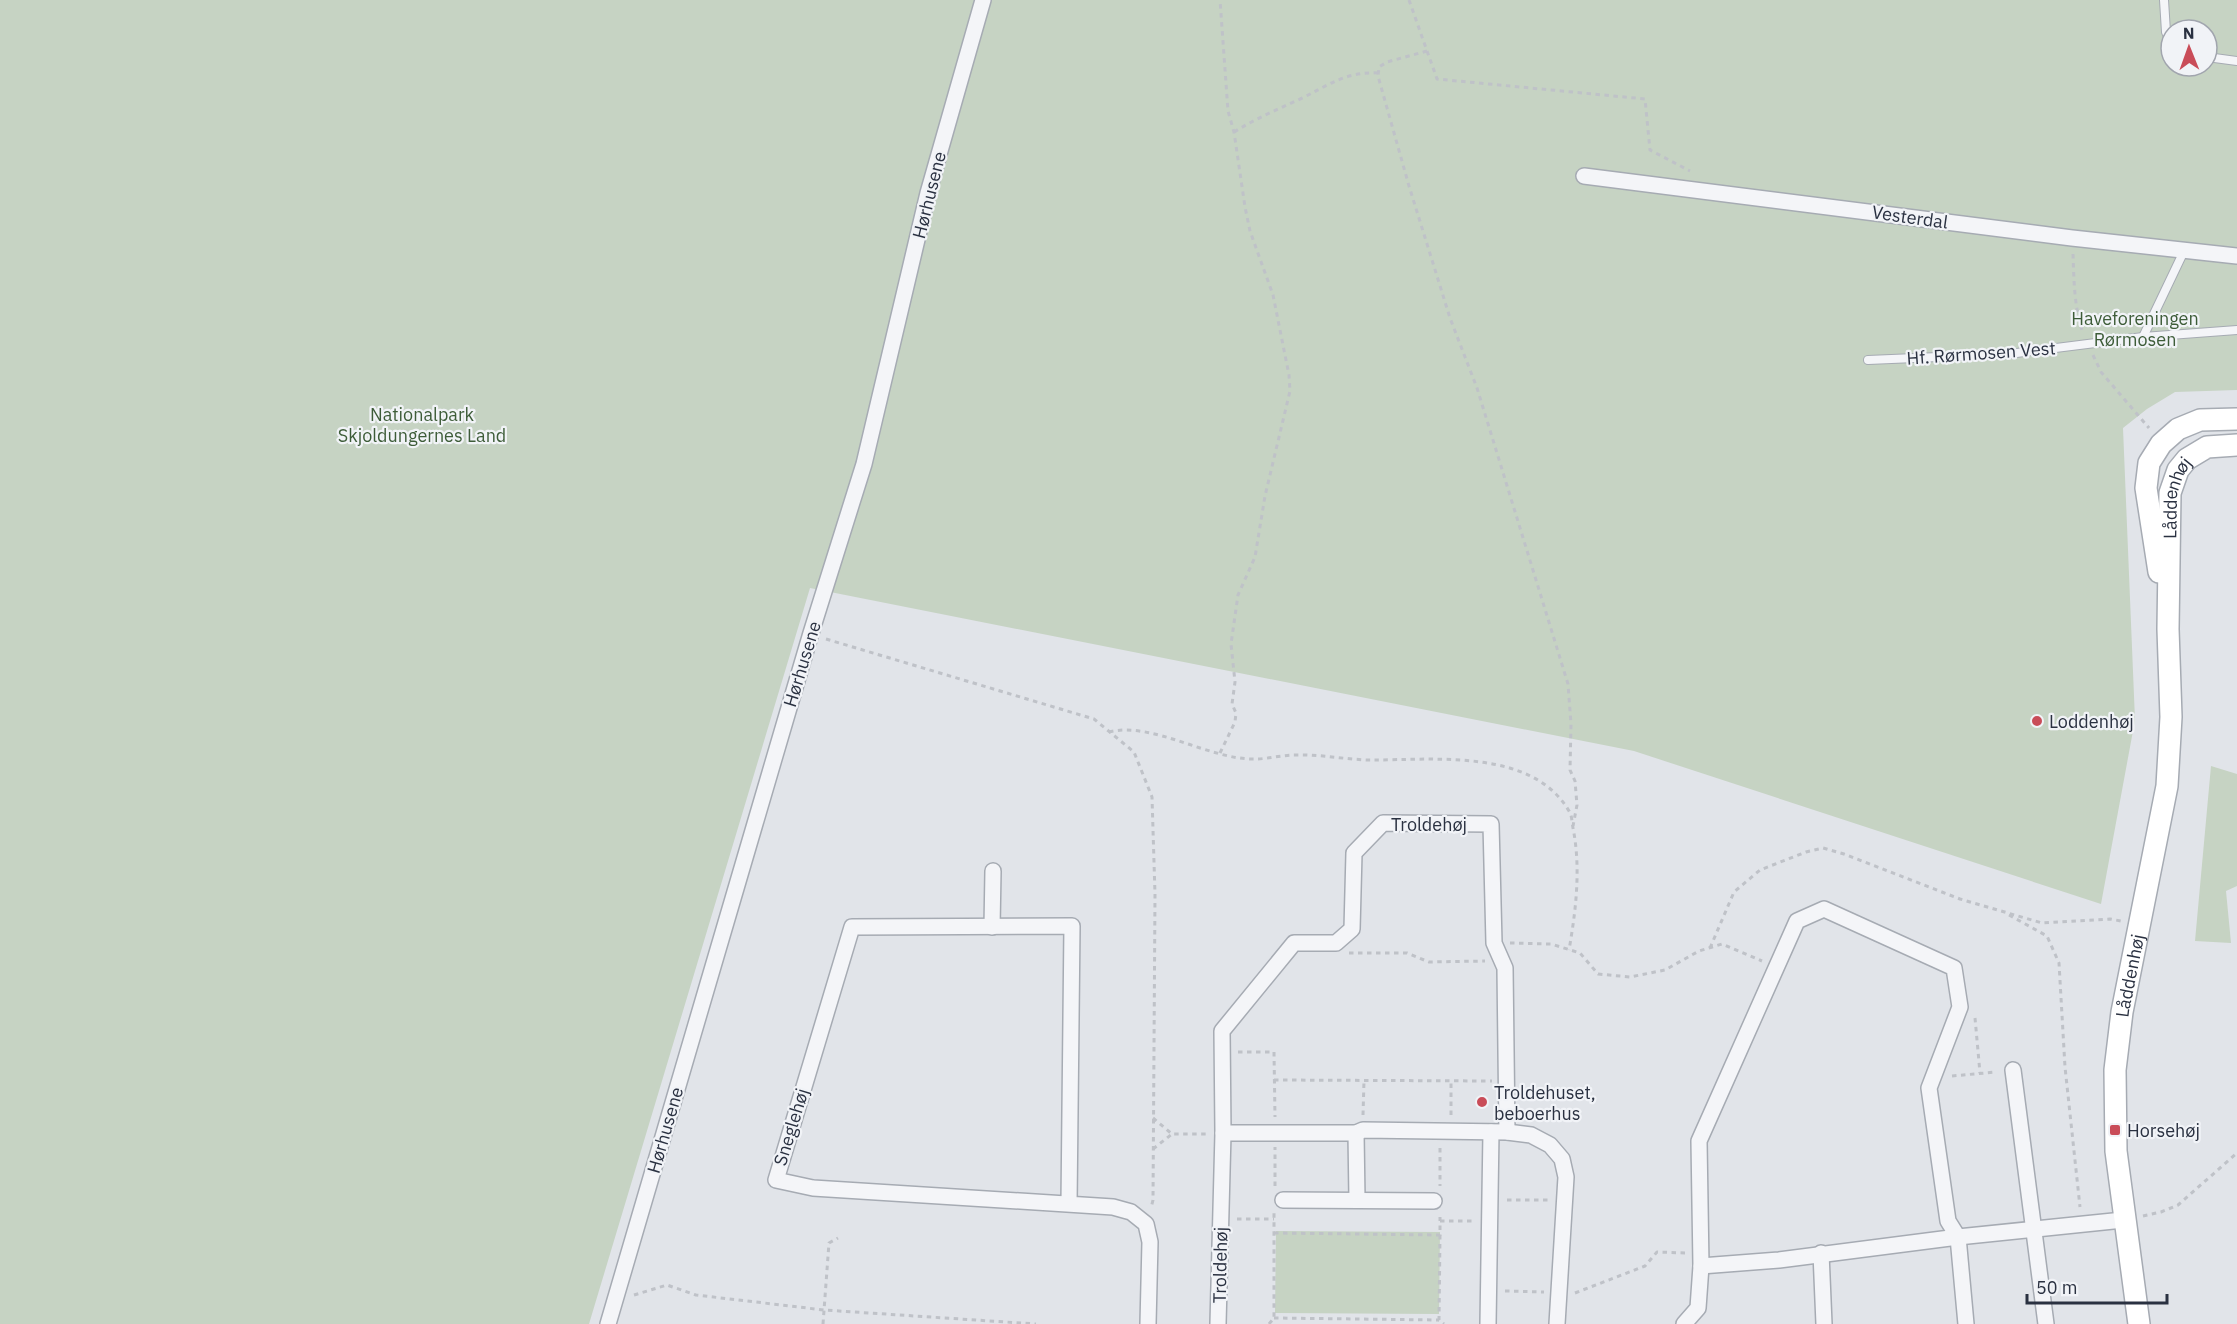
<svg xmlns="http://www.w3.org/2000/svg" width="2237" height="1324" font-family="'IBM Plex Sans',sans-serif">
<style>
.green{fill:#c6d3c3;fill-rule:evenodd}
.lines{fill:none;stroke-linecap:round;stroke-linejoin:round}
.lane-casing{stroke:#a6abb3;stroke-width:10}
.street-casing{stroke:#a6abb3;stroke-width:18}
.secondary-casing{stroke:#a6abb3;stroke-width:24}
.path{stroke:#bfc2c8;stroke-width:3;stroke-dasharray:4.5 4.5;stroke-linecap:butt}
.lane{stroke:#f4f5f8;stroke-width:8}
.street{stroke:#f4f5f8;stroke-width:15}
.secondary{stroke:#fff;stroke-width:21}
.poi-dot{fill:#c94c58;stroke:#f1f3f7;stroke-width:2}
.labels{text-anchor:middle;dominant-baseline:central;stroke-width:4.5;stroke-linejoin:round;paint-order:stroke}
.street-label{font-size:18px;fill:#2a3141;stroke:#f1f3f7}
.park-label{font-size:18px;fill:#3d5c38;stroke:#f1f3f7}
.poi-label{font-size:18px;fill:#2a3141;stroke:#f1f3f7;text-anchor:start}
</style>
<rect width="100%" height="100%" fill="#e1e4e9"/>
<g class="green">
<path d="M0 0H2237V390L2175 392 2147 409 2123 428 2135 720 2101 904 1634 751 810 588 589 1324H0ZM2171 30H2207V66H2171Z"/>
<polygon points="2211,766 2237,774 2237,886 2226,891 2231,943 2195,941"/>
<polygon points="1276,1231 1440,1232 1439,1314 1275,1313"/>
</g>
<g class="lines">
<g class="lane-casing">
<g id="lane">
<polyline points="2164,0 2166,32 2171,43"/>
<polyline points="2207,57 2237,61"/>
<polyline points="2143,337 2184,251"/>
<polyline points="1868,360 2009,354 2143,337 2237,330"/>
</g>
</g>
<g class="street-casing">
<g id="street">
<polyline points="1584,176 2072,238 2237,256"/>
<polyline points="992,927 993,871"/>
<polyline points="2013,1070 2046,1324"/>
<polyline points="1223,1133 1356,1133 1363,1130 1507,1132 1531,1135 1550,1145 1562,1159 1566,1177 1557,1324"/>
<polyline points="1356,1133 1357,1200"/>
<polyline points="1283,1200 1434,1201"/>
<polyline points="1069,1204 1072,926 852,927 776,1180 813,1188 1113,1207 1131,1212 1146,1224 1150,1242 1148,1324"/>
<polyline points="1821,1253 1824,1324"/>
<polyline points="1701,1266 1779,1260 1958,1237 2123,1220"/>
<polyline points="608,1324 811,633 864,464 928,193 983,0"/>
<polyline points="1218,1324 1223,1133 1222,1031 1294,943 1336,943 1352,929 1354,853 1383,823 1491,824 1494,943 1505,968 1507,1132"/>
<polyline points="1488,1324 1491,1132"/>
<polyline points="1684,1324 1698,1308 1701,1266 1699,1141 1797,921 1824,909 1954,968 1960,1007 1929,1088 1948,1221 1958,1237 1966,1324"/>
</g>
</g>
<g class="secondary-casing">
<g id="secondary">
<polyline points="2159,572 2146,488 2149,463 2161,444 2178,429 2200,420 2237,419"/>
<path id="s1" d="M2139 1324 2116 1151 2115 1070 2122 1012 2167 786 2171 717 2168 629 2170 493 2178 470 2187 459 2207 447 2237 445"/>
</g>
</g>
<g class="path">
<polyline points="1409,0 1437,79 1645,99 1650,150 1690,171"/>
<polyline points="1427,51 1387,62 1379,67 1378,76 1409,186 1450,318 1477,388 1568,684 1571,724 1570,770 1575,781 1577,805 1573,826"/>
<path d="M1234 132C1255 119 1276 110 1298 100 1326 87 1345 71 1378 73"/>
<path d="M2073 254C2074 281 2074 307 2083 333"/>
<polyline points="2093,355 2101,372 2149,428"/>
<polyline points="826,639 1094,719 1134,752 1152,797 1155,894 1153,1200 1151,1208"/>
<path d="M1109 732C1153 721 1209 760 1255 759 1268 759 1282 755 1295 755 1321 754 1347 760 1372 760 1434 760 1532 748 1569 811 1572 815 1572 823 1573 828 1581 868 1576 910 1569 950"/>
<polyline points="1220,753 1235,722 1236,713 1232,704 1235,682 1231,644 1238,595 1255,557 1265,496 1290,391 1289,375 1273,295 1250,231 1245,207 1234,132 1228,111 1220,0"/>
<polyline points="2009,915 2047,936 2059,963 2065,1067 2080,1207"/>
<polyline points="1510,943 1551,944 1580,953 1598,974 1630,977 1665,970 1699,951 1722,944 1762,961"/>
<polyline points="1710,948 1734,892 1760,870 1806,852 1823,848 1844,854 1960,899 2042,923 2110,919 2121,921"/>
<polyline points="1349,953 1407,953 1429,962 1485,961"/>
<polyline points="1975,1018 1980,1073"/>
<polyline points="1238,1052 1274,1052 1275,1117"/>
<polyline points="1952,1076 1996,1072"/>
<polyline points="1274,1080 1492,1081"/>
<polyline points="1363,1115 1364,1081"/>
<polyline points="1451,1115 1451,1081"/>
<polyline points="1153,1118 1172,1134 1206,1134"/>
<polyline points="1440,1148 1440,1186"/>
<polyline points="1153,1149 1172,1134"/>
<polyline points="1275,1186 1275,1147"/>
<polyline points="1507,1200 1549,1200"/>
<polyline points="2143,1216 2161,1212 2178,1205 2237,1153"/>
<polyline points="1237,1219 1274,1219"/>
<polyline points="1440,1221 1474,1221"/>
<polyline points="1274,1233 1440,1235 1440,1217"/>
<polyline points="1440,1235 1439,1320 1444,1324"/>
<polyline points="1505,1291 1544,1292"/>
<polyline points="1575,1293 1645,1266 1657,1252 1686,1253"/>
<polyline points="634,1295 667,1285 696,1295 824,1310 1036,1324"/>
<polyline points="1274,1318 1439,1320"/>
<polyline points="823,1324 829,1243 838,1238"/>
<polyline points="1269,1324 1274,1318 1274,1213"/>
</g>
<use href="#lane" class="lane"/>
<use href="#street" class="street"/>
<use href="#secondary" class="secondary"/>
</g>
<g class="poi-dot">
<circle cx="2037" cy="721" r="6"/>
<circle cx="1482" cy="1102" r="6"/>
<rect x="2109" y="1124" width="12" height="12" rx="3"/>
</g>
<g class="labels">
<g class="street-label">
<text transform="translate(929 195) rotate(-76)">Hørhusene</text>
<text transform="translate(1910 217) rotate(8)">Vesterdal</text>
<text transform="translate(1981 353) rotate(-4)">Hf. Rørmosen Vest</text>
<text stroke="none"><textPath href="#s1" startOffset="834">Låddenhøj</textPath></text>
<text transform="translate(802 664) rotate(-73)">Hørhusene</text>
<text x="1429" y="824">Troldehøj</text>
<text stroke="none"><textPath href="#s1" startOffset="351">Låddenhøj</textPath></text>
<text transform="translate(791 1127) rotate(-73)">Sneglehøj</text>
<text transform="translate(665 1130) rotate(-74)">Hørhusene</text>
<text transform="translate(1220 1265) rotate(-89)">Troldehøj</text>
</g>
<g class="park-label">
<text x="2135" y="318">Haveforeningen<tspan x="2135" dy="21">Rørmosen</tspan></text>
<text x="422" y="414">Nationalpark<tspan x="422" dy="21">Skjoldungernes Land</tspan></text>
</g>
<g class="poi-label">
<text x="2049" y="721">Loddenhøj</text>
<text x="1494" y="1092">Troldehuset,<tspan x="1494" dy="21">beboerhus</tspan></text>
<text x="2127" y="1130">Horsehøj</text>
</g>
</g>
<g transform="translate(2189 48) rotate(359)"><circle r="28" fill="#f1f3f7" stroke="#a1a5ae" stroke-width="1.5"/>
<path d="M0-4.5L10 22L0 15L-10 22Z" fill="#c94c58"/>
<text y="-9" font-size="16" font-weight="bold" text-anchor="middle" fill="#2a3141">N</text>
</g>
<path d="M2027 1294v9h140v-9" fill="none" stroke="#2a3141" stroke-width="3"/>
<text x="2036" y="1294" font-size="18" fill="#2a3141" stroke="#f1f3f7" stroke-width="4.5" paint-order="stroke">50 m</text>
</svg>
